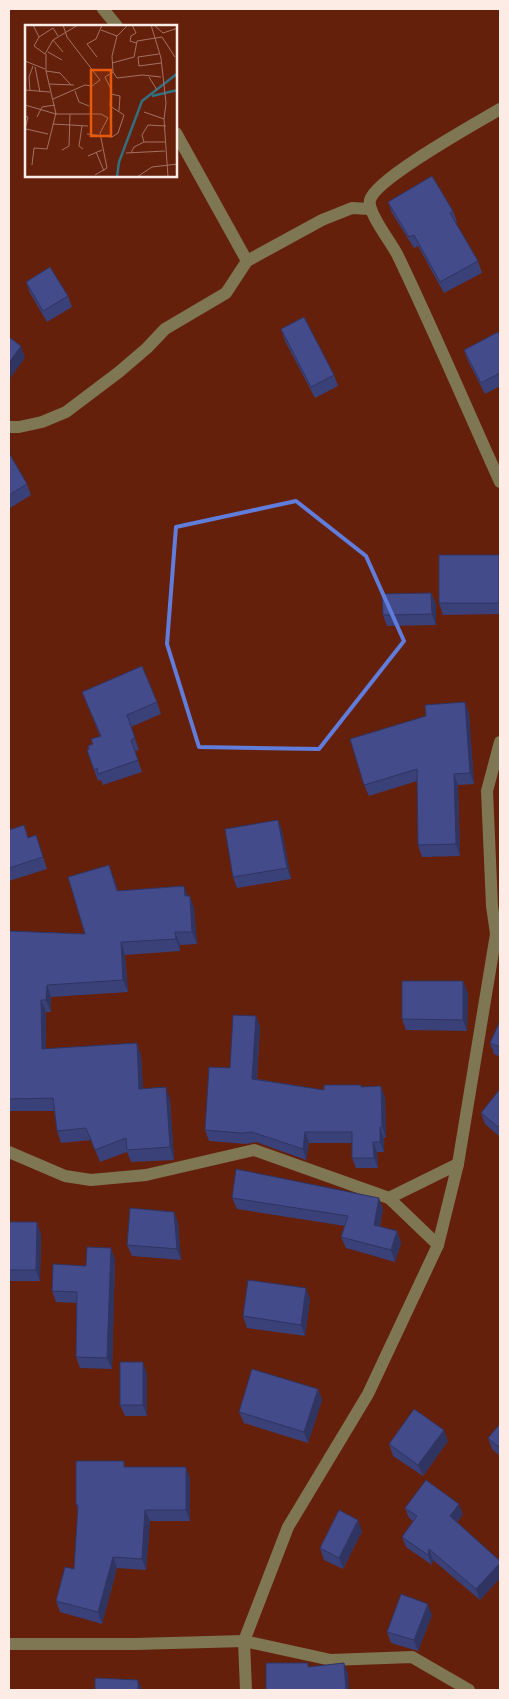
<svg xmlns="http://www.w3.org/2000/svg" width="509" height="1699" font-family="'Work Sans',sans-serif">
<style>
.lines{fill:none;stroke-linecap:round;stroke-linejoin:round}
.minor{stroke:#7f7653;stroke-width:12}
.wall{fill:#3a4078}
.shaded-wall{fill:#303461}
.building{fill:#444b8b;stroke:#303461}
.marked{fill:none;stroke:#607ddc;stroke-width:4;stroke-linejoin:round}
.inset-river{fill:none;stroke:#307080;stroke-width:2.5}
.inset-road{fill:none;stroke:#a27163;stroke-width:1}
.view{fill:#e8590c;fill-opacity:0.15;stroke:#e8590c;stroke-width:2.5}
.inset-edge{fill:none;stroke:#fdebe6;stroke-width:2.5}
</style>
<rect width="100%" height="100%" fill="#65200b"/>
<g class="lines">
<g class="minor">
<polyline points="103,9 117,26"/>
<path d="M500 109C477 123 376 178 370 200 367 213 392 243 398 256 434 331 466 407 500 482"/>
<polyline points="176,133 247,261"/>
<polyline points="9,427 19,427 42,422 66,412 119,372 147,348 165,329 226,293 247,261 322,220 352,208 370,209"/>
<polyline points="500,742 487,791 492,906 496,934 500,938"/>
<polyline points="9,1152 65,1176 91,1180 146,1175 254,1150 389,1198 438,1245 368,1394 288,1527 244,1641 246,1690"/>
<polyline points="389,1198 458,1164"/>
<polyline points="438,1245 458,1164 496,934"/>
<polyline points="9,1644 135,1644 244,1641 331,1660 412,1657 469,1690"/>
</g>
</g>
<g class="wall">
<polygon points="388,202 453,211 457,222 456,223 478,261 482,273 444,293 418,246 414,248 392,213"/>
<polygon points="26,282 68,296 72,307 47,322 30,293"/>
<polygon points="281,329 334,375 338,386 315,398 285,341"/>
<polygon points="500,337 500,386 485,394 468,361 464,350"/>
<polygon points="9,453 27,484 31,495 10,508 9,507"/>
<polygon points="499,555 500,558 500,614 443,615 439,603"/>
<polygon points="431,593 436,604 436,625 387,626 383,615"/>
<polygon points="82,692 157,702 161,714 131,727 139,750 135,751 142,772 103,785 101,780 98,781 87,750 89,749 100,736"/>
<polygon points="465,702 469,714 474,784 458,785 460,856 422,857 418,845 417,781 369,796 364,785 426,716"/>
<polygon points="278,820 282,831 291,879 237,888 233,877"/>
<polygon points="9,830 29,838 36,835 47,869 9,881"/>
<polygon points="114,878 118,891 188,896 194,908 197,944 180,945 180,951 125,955 128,992 51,997 51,1012 46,1012 46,1049 137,1043 141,1056 143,1089 170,1099 174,1160 131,1162 127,1152 100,1162 91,1140 61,1143 57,1131 55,1111 9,1111 9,931 85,934"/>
<polygon points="468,993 467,1031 406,1030 402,1019"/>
<polygon points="256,1016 260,1027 257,1079 324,1090 361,1085 362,1087 385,1097 386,1137 384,1138 384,1152 377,1152 378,1168 356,1168 352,1158 352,1143 309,1143 306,1160 256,1142 246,1144 209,1141 205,1130 230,1068"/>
<polygon points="500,1021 500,1057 494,1054 490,1043"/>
<polygon points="500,1089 500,1137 485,1124 481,1113"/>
<polygon points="232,1198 383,1209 380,1227 397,1231 401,1243 395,1262 346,1248 341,1237 345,1226 237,1209"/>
<polygon points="174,1212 178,1223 181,1260 132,1256 127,1245"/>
<polygon points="9,1222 41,1234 40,1281 9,1281"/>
<polygon points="111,1248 115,1260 112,1369 80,1368 76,1357 77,1303 56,1302 52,1291"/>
<polygon points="310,1299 305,1336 247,1328 243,1316"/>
<polygon points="147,1374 147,1416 125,1416 120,1405"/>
<polygon points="318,1389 322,1400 308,1443 244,1423 239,1412"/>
<polygon points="500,1424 500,1456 492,1449 488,1438"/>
<polygon points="448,1441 423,1476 393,1456 389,1444"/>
<polygon points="126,1467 190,1478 190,1521 150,1521 146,1570 117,1568 102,1624 60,1612 56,1601 74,1569 78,1509 76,1505"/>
<polygon points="405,1508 463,1514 457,1522 500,1561 500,1578 480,1600 433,1560 432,1565 406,1547 402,1537 413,1521 409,1518"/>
<polygon points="362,1531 343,1569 324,1560 320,1548"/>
<polygon points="432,1615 418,1651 391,1643 387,1632"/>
</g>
<g class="shaded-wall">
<polygon points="21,346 25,358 9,380 9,363"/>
<polygon points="499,555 500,558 500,605 499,603"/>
<polygon points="431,593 436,604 436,625 432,614"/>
<polygon points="465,702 469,714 474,784 470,773"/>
<polygon points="454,774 458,785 460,856 456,844"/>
<polygon points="278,820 282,831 291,879 287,868"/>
<polygon points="109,865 114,878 121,903 117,891"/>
<polygon points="184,886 189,898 185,896"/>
<polygon points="190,896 194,908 197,944 192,932"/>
<polygon points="175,932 180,945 180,951 176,939"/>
<polygon points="121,942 125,955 128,992 123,980"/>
<polygon points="463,981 468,993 467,1031 463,1020"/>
<polygon points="47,985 51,997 51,1012 46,1000"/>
<polygon points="41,1000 46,1012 46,1061 42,1049"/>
<polygon points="256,1016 260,1027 256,1089 252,1079"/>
<polygon points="137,1043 141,1056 144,1101 139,1089"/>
<polygon points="381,1086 385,1097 386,1137 382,1127"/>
<polygon points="166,1087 170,1099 174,1160 170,1147"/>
<polygon points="380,1127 384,1138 384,1152 380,1142"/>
<polygon points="305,1132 309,1143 306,1160 303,1149"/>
<polygon points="373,1142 377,1152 378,1168 374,1158"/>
<polygon points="379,1198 383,1209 378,1236 374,1225"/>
<polygon points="174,1212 178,1223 181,1260 177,1249"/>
<polygon points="37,1222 41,1234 40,1281 36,1270"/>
<polygon points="397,1231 401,1243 395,1262 391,1250"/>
<polygon points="111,1248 115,1260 112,1369 107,1358"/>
<polygon points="306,1288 310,1299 305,1336 301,1325"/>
<polygon points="143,1362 147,1374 147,1416 143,1405"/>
<polygon points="318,1389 322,1400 308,1443 304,1432"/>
<polygon points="444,1430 448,1441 423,1476 418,1465"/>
<polygon points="186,1467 190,1478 190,1521 186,1510"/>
<polygon points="459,1504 463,1514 454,1527 450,1516"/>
<polygon points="145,1510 150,1521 146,1570 142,1559"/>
<polygon points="358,1520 362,1531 343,1569 339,1558"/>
<polygon points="429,1549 433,1560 432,1565 428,1555"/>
<polygon points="113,1557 117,1568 102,1624 98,1612"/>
<polygon points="500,1563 500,1578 480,1600 476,1589"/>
<polygon points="428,1604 432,1615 418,1651 414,1640"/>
<polygon points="344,1663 348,1674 349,1690 346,1690"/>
<polygon points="138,1680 142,1690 138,1690"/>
</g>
<g class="building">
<polygon points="432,176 453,211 450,213 478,261 440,282 414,235 409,237 388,202"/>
<polygon points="50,267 68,296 43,311 26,282"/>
<polygon points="304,317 334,375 311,387 281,329"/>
<polygon points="498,332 500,337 500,373 481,383 464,350"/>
<polygon points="9,337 21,346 9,363"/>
<polygon points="9,453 27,484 9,495"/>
<rect x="439" y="555" width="60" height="48"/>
<polygon points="431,593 432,614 383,615 382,594"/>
<polygon points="142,666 157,702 127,715 135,738 131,740 138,760 98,774 97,768 94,770 87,750 89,749 88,746 93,744 91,739 101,736 82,692"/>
<polygon points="465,702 470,773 454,774 456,844 418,845 417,769 364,785 350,739 426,716 425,705"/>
<polygon points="278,820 287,868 233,877 225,829"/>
<polygon points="24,825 28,838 36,835 43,857 9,868 9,830"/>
<polygon points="109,865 117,891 184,886 185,896 190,896 192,932 175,932 176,939 121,942 123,980 47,985 46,1000 41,1000 42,1049 137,1043 139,1089 166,1087 170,1147 127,1150 126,1138 95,1150 86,1128 57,1131 53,1098 9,1099 9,931 85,934 68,877"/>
<polygon points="402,981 463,981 463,1020 402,1019"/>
<polygon points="233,1015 256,1016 252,1079 324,1090 324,1085 361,1085 361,1087 381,1086 382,1127 380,1127 380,1142 373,1142 374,1158 352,1158 352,1132 305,1132 303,1149 252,1132 242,1133 205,1130 209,1067 230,1068"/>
<polygon points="500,1021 500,1047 490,1043"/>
<polygon points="500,1089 500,1125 498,1127 481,1113"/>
<polygon points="236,1169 379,1198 374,1225 397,1231 391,1250 341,1237 348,1216 232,1198"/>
<polygon points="130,1208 174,1212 177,1249 127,1245"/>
<polygon points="9,1222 37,1222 36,1270 9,1270"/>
<polygon points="87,1247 111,1248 107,1358 76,1357 77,1292 52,1291 53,1264 86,1266"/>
<polygon points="248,1280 306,1288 301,1325 243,1316"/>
<rect x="120" y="1362" width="23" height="43"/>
<polygon points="252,1369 318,1389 304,1432 239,1412"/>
<polygon points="414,1409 444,1430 418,1465 389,1444"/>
<polygon points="500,1424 500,1448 488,1438"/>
<polygon points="76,1461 124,1461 124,1467 186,1467 186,1510 145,1510 142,1559 113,1557 98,1612 56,1601 65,1567 74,1569 78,1505 76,1505"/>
<polygon points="426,1480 459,1504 450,1516 500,1561 500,1563 476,1589 429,1549 428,1555 402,1537 417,1516 405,1508"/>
<polygon points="339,1510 358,1520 339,1558 320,1548"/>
<polygon points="401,1594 428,1604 414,1640 387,1632"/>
<polygon points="266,1663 308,1663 308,1667 344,1663 346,1690 266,1690"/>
<polygon points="95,1678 138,1680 138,1690 95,1690"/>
</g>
<path class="marked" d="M296 501 366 556 404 641 319 749 199 747 167 644 176 527Z"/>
<g transform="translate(25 25)">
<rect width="152" height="152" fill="#65200b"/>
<path class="inset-river" d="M127 71 153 65M92 152 94 137 117 76 153 48"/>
<path class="inset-road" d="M8 0 14 12 9 21 20 29 28 15 53 0M38 0 42 12 75 55M107 0 111 8 106 11 105 16 111 18M126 0 136 33 141 78 139 94 143 152M130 1 138 8 153 3M76 5 92 11M14 12 28 3 33 11M28 15 38 27M23 27 37 35M21 29V46L31 89H76L83 93 75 108 82 143 70 150M72 32 62 19 71 14 77 0M113 32 114 41 136 38M113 32 134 29M0 36 20 44M87 38 109 32 112 16 137 12 150 32M10 42 15 67M21 46 35 48 46 60M88 47 92 53 117 50 136 52M124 52 132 65M24 59 49 60M0 65 25 67M5 66 4 52 8 41M50 66 54 77 64 81M86 69 95 71 94 86M28 74 60 60 67 61 75 55M0 80 31 89M119 87 139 94M0 91 3 92 0 104M12 92 17 82 30 80M28 99 63 101M57 101 54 121 58 124M1 104 23 109M62 109 87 112 93 108 99 90 85 81 86 64 80 52 88 47 87 31 92 11 103 0M140 117H119L117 110 123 100 141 101M37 125 44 121 45 89M71 127 79 146M101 128 140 126M106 128 109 122 119 117M63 131 77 125M7 140 9 123 22 124 31 88M112 152 127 142 153 139"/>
<path class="view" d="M66 45H86V111H66Z"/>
<rect width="152" height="152" class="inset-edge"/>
</g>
<rect width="509" height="1699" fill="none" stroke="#fdebe6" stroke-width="20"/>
</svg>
